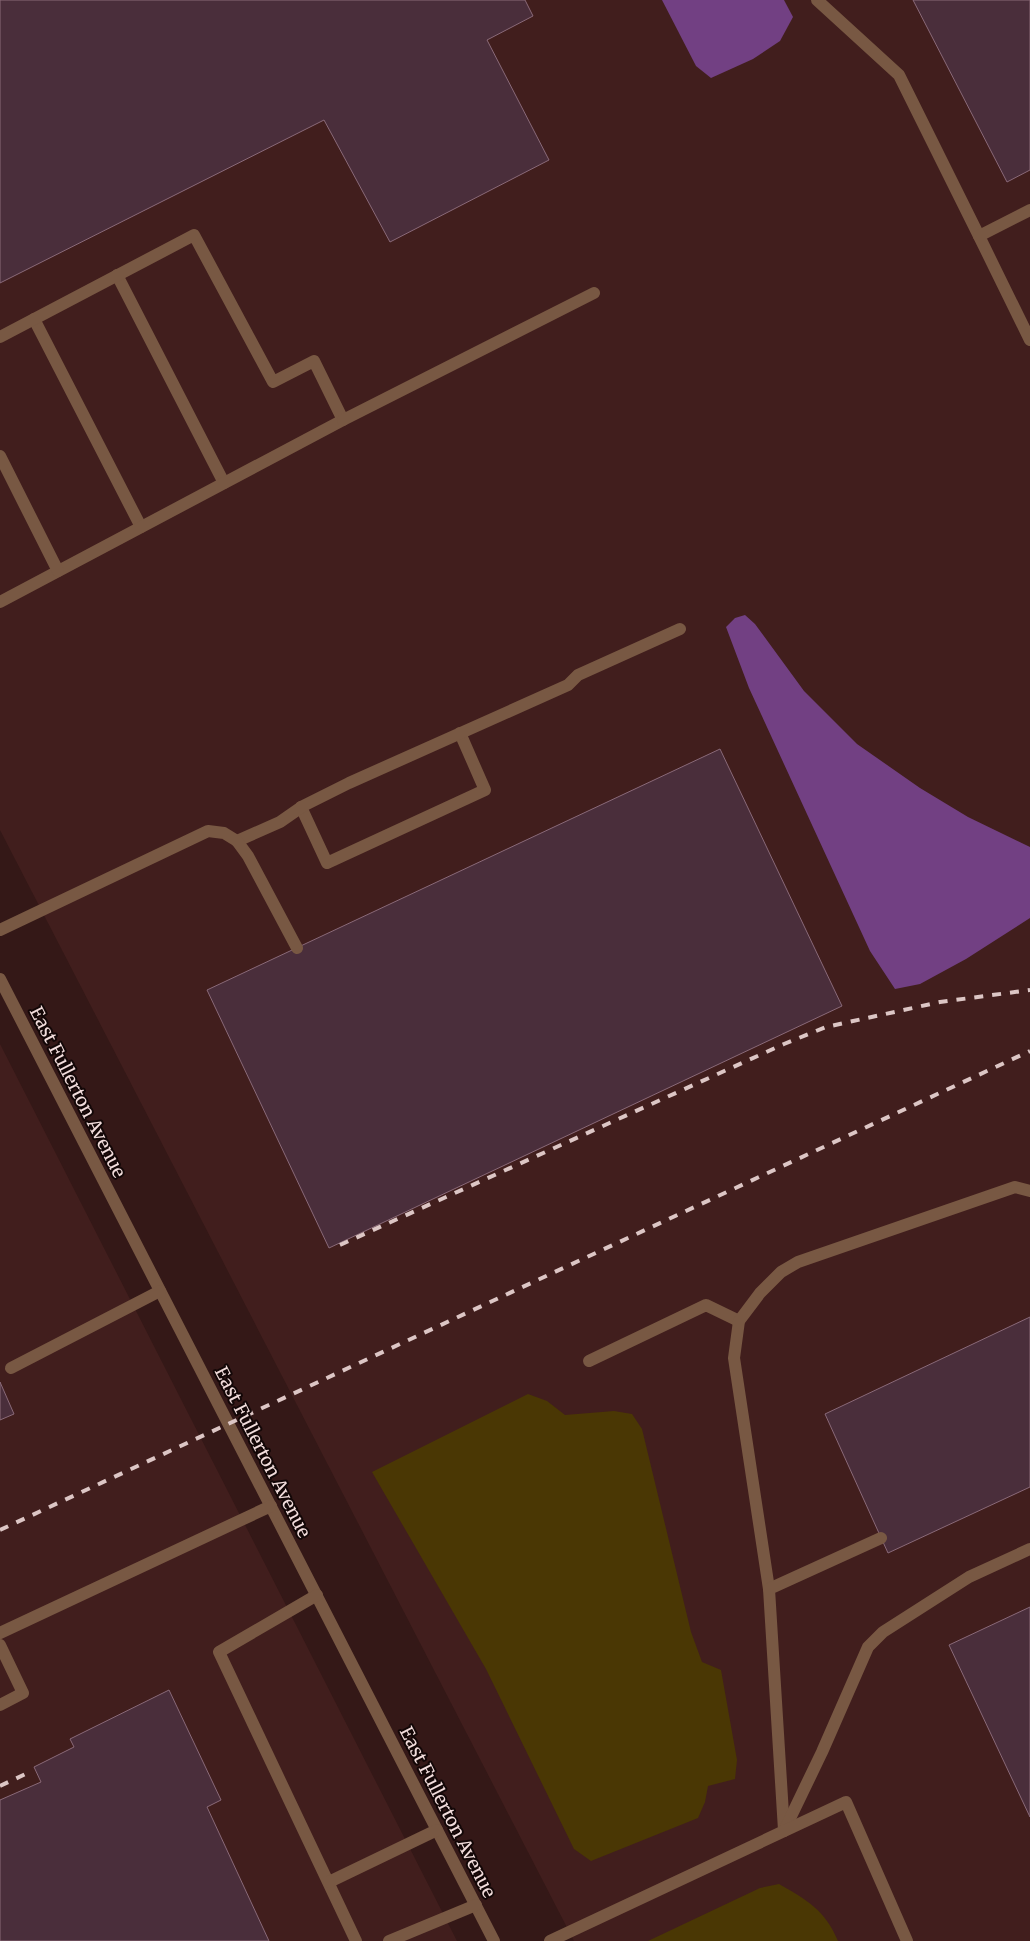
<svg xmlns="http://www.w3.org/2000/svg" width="1030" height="1941" font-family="Merriweather,serif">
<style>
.built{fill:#411e1d}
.green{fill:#4a3704}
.water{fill:#724083}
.building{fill:#4a2e3b;stroke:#8a6a79}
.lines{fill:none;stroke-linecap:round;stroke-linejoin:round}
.minor{stroke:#785843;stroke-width:12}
.rail{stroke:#dcc6c5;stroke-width:4;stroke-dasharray:9 9;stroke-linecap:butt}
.labels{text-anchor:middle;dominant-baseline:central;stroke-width:4;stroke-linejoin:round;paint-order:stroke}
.street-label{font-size:18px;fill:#f2dddc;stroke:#130707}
</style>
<rect width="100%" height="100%" fill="#341817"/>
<g class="built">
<polygon points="0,0 1030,0 1030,1941 574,1941 0,830"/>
<polygon points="0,1044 216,1468 457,1941 0,1941"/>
</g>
<g class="green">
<polygon points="528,1394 547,1401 565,1415 614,1411 632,1414 642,1429 691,1632 702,1662 721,1670 737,1760 735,1779 708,1786 705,1802 698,1818 591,1861 574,1849 486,1669 372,1472"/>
<path d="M779 1884C807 1900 825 1910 838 1941H648L760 1888Z"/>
</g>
<g class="water">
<polygon points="662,0 784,0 793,17 780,41 753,59 711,78 696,66"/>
<polygon points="745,615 755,624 804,691 857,744 920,788 968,817 1030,847 1030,918 966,959 920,984 895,989 870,951 749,688 726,627 735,618"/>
</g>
<g class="building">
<polygon points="0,0 525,0 533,16 487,40 549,160 390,242 324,120 0,283"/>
<polygon points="913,0 1030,0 1030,170 1007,182"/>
<polygon points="720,749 842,1006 329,1248 207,990"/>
<polygon points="1030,1317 1030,1487 888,1553 825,1414"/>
<polygon points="0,1382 14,1414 0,1420"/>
<polygon points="1030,1607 1030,1817 949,1645"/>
<polygon points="169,1690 221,1800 207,1807 269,1941 0,1941 0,1800 41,1782 34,1767 74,1747 70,1739"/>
</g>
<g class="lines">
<g class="minor">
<polyline points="817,0 899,75 979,236"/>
<polyline points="1030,210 979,236 1030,340"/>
<polyline points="117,275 224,483"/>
<polyline points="34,319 141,527"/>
<polyline points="0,337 194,235 273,382 314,361 343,420 0,602"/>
<polyline points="343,420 594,293"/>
<polyline points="0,456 58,571"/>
<polyline points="301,807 327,863 485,790 460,733"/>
<polyline points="237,841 280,822 303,806 349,783 568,685 578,675 680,629"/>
<polyline points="0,930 208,831 224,833 237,841 248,856 297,948"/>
<polyline points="0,979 494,1941"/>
<polyline points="589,1361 706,1305 739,1321"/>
<polyline points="11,1368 160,1291"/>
<polyline points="769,1589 734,1358 739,1321 760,1293 781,1272 798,1262 1015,1187 1030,1191"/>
<polyline points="317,1595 219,1652 356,1941"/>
<polyline points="0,1633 271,1506"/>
<polyline points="0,1645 23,1693 0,1705"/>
<polyline points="784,1830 769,1589 881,1538"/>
<polyline points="784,1831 822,1752 868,1647 883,1632 969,1577 1030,1549"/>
<polyline points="329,1882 437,1830"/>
<polyline points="389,1941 476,1905"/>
<polyline points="550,1941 846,1802 907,1941"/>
</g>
<g class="rail">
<polyline points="340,1245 784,1044 826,1027 940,1002 1030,990"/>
<polyline points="0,1530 1030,1051"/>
<polyline points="0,1786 32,1771"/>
</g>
</g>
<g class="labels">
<g class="street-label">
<text transform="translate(78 1092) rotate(63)">East Fullerton Avenue</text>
<text transform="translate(263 1452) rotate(63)">East Fullerton Avenue</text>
<text transform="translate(448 1812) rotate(63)">East Fullerton Avenue</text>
</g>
</g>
</svg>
